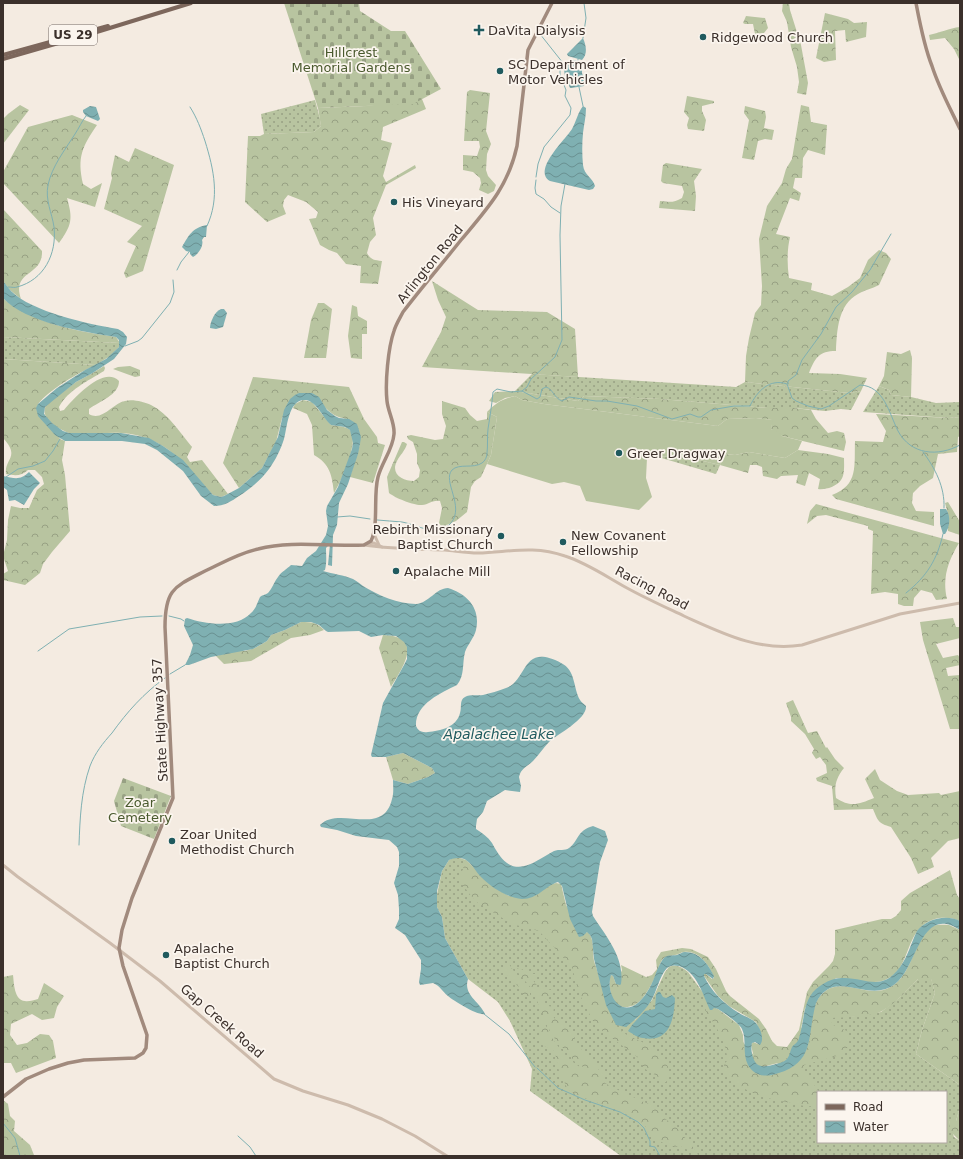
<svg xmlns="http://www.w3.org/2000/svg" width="963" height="1159" font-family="'DejaVu Sans',sans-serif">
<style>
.grass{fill:url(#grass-dots);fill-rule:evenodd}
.forest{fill:url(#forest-crowns)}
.cemetery{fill:url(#cemetery-stones)}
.pitch{fill:#b8c4a0}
.water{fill:url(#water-waves)}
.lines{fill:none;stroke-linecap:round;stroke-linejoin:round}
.stream{stroke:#7fb0b2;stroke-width:1}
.tertiary{stroke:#cdbbac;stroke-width:3}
.secondary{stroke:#a18a7d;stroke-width:3.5}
.primary{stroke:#7d675c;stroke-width:4}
.poi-dot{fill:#1f5a5e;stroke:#fbf5ee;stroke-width:1.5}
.labels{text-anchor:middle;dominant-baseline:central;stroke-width:3.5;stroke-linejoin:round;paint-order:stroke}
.shield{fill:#fbf5ee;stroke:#756b66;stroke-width:1}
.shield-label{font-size:12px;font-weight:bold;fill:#3b302b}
.poi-label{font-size:13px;fill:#3b302b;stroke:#fbf5ee;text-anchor:start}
.park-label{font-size:13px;fill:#4a5a2e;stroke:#fbf5ee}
.street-label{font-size:13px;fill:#3b302b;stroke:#fbf5ee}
.water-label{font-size:14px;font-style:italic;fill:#1f5a5e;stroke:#fbf5ee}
</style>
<defs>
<pattern id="grass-dots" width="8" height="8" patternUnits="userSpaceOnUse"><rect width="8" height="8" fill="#b8c4a0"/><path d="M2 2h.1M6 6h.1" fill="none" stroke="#97a083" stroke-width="1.8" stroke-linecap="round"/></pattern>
<pattern id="forest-crowns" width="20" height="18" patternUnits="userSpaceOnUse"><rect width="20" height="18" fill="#b8c4a0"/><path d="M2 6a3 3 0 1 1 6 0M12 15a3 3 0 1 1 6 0" fill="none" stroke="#97a083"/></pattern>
<pattern id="cemetery-stones" width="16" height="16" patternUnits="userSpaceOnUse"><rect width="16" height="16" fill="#b8c4a0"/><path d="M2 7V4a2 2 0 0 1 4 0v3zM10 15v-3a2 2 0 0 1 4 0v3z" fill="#97a083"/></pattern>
<pattern id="water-waves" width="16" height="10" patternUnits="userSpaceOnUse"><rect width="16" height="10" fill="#7fb0b2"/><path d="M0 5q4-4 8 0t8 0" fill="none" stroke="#699091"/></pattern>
</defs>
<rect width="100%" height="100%" fill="#f4ebe1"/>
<g class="grass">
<polygon points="315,100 320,119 321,126 314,132 264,134 261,114"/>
<polygon points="3,337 120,343 119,347 110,356 96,365 3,359"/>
<polygon points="532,374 736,387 745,382 849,393 861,391 851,410 841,409 825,411 794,408 767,408 660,399 584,396 578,401 515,391"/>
<polygon points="879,386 889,390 891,395 911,397 936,403 960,402 960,417 949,418 863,412"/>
<polygon points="678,455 720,465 716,474 658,457"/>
<path d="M453 858H460L466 860 635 1020 652 1000 665 972 669 967C676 964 682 967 688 972L704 994 770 1075 814 1009 849 1017 881 1012 899 998 918 979 931 978 935 993 922 1030 916 1054 960 1085V1107L956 1121H949L954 1137 960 1141V1156H621L530 1091 532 1069 510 1021 498 1002 468 979 445 938 442 917 437 907 436 899 442 871 449 860ZM818 1092H946V1142H818Z"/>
</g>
<g class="forest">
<polygon points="783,3 789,3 790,10 801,45 808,83 806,95 797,93 799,82 797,67 791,47 787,22 782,11"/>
<polygon points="825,13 848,19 854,23 867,22 866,37 846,42 845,30 835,31 836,60 824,62 816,58"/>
<polygon points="746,16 765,18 768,28 764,33 755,34 753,24 745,24 743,23"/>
<path d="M960 27V61L954 49 945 38 930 40 929 35C940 33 949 28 960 27Z"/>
<polygon points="470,90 490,93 486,131 491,144 487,154 486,170 488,176 496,185 494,191 488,194 479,190 481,183 480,178 473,172 463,170 463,155 477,156 480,147 479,141 464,141 467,92"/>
<polygon points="687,96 714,101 714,103 702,106 702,111 706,120 704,131 688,129 687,125 689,118 684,112"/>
<path d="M422 99 426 109 383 127 381 140 392 143 383 176 386 182 415 165 416 168 386 185 373 218 376 235 370 242 367 253C371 260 374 260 382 261L378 284 360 283 361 266 346 264 337 253 329 250 320 245 309 219 316 218 318 212 306 202 288 195 284 200 283 206 286 214 267 222 245 202 248 136H260L264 134 314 132 321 126 318 108 366 106Z"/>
<polygon points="20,105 29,110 3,144 3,119 8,114"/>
<path d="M801 105 809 107 811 122 827 125 825 155 808 150 803 158 802 178H795L793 188 801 193 799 201 790 198 776 234 790 237C787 250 787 264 789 278L812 283 811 290 832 296 848 287 860 278 868 260 879 250 886 253 891 259 879 285C872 289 864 290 858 294 838 305 837 330 836 351 819 351 815 358 809 373L840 374 867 378 861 391 849 393 745 382 746 356 749 338 755 313 761 305 762 286 759 239 767 206 782 183 786 169 792 159Z"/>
<polygon points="745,106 765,111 766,117 764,128 774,130 772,140 765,139 758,141 754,160 742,158 749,120 744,113"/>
<path d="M72 115 97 125C82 147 77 157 83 184L91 189 102 183 95 207 67 198C73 219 72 225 59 243L3 183V172L28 127Z"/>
<polygon points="135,148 174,165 143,271 126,278 124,273 136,246 127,242 142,226 104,209 112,178 111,174 115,155 129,162"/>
<path d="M666 163 702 169 694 181 696 196 695 211 659 208 660 201C669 202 674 203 682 198L684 192 682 186 663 183 661 181 663 165Z"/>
<path d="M3 209 42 251C43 277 11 270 21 299L10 290 3 281Z"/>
<polygon points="432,281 478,310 547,312 575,329 578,377 422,367 441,332 446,317 438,300"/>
<path d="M3 298C8 303 14 306 21 310 51 327 83 332 116 337L120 343 3 337Z"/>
<polygon points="318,303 324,303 332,309 326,358 304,358 311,320"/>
<polygon points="352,305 357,307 358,316 367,321 367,334 362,334 362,359 351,358 348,336"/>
<polygon points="910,350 912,358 911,397 891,395 889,390 879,386 884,376 887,352 901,354"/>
<path d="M3 359 96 365C78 373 50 389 38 404L60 439 65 441 62 460 65 475 70 531 52 552 43 564 40 573 25 585 3 580V574L8 571 3 556 7 540 8 520 11 506 20 508H29L37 490 44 484 42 477 35 470H28C21 476 16 476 6 474 4 459 21 457 3 438Z"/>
<path d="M104 366 105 368 104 371C88 381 68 390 59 407L60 411 64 410C74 398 104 365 119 381 119 395 100 401 89 409V414C102 422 113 403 125 401 133 399 144 402 151 405 169 414 180 433 192 447L187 457 190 462 202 460 228 494 221 497 213 495C185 465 167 436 121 433 105 432 84 436 69 433 58 429 36 416 48 403L76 382 91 374Z"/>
<polygon points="130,366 140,370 140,376 135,377 113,369 118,367"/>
<path d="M253 377 349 387 364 419 377 437 378 443 385 445 373 483 350 477 360 444 344 418C330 417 321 402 312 393H299L282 418 276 442 262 468 239 488 223 463Z"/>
<polygon points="515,391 578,401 584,396 660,399 767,408 794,408 811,410 816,419 828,433 837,431 844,433 846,442 844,451 782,436 771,429 772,420 756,418 727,419 718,426 544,404 522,400 515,396 505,398 496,403 489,401 495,392"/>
<path d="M303 400 312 402 331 425C336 426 346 426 350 430 360 441 341 482 334 493 332 475 330 464 314 455L312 425 307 414 293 408 295 404Z"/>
<path d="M442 401 465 408 470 415 477 421 487 419V412L497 417 491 455 481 477 475 481 471 487 467 512 456 521 442 527 439 523 442 508 440 501C431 500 429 505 422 505 415 506 395 498 389 493L387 477 402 442H404L407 444C405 451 400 455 397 461 390 474 403 481 414 481L419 477 420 470 417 463V454L413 442 408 439 407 436 411 435 435 440 443 439 446 426 442 414Z"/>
<path d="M876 414 949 418 960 417V436L958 437 957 452 938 454 933 478 920 486 913 493 912 503 916 511 934 512V526L836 499 832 495C859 485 854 465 855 441L883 442 886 431Z"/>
<path d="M798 450 828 454 844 458C844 464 845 475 841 480 836 487 825 490 818 489L820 479 809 473 805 486 796 483 798 475 781 476 777 479 763 476 762 467 757 465H750L748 473 720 465 725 454 735 455 749 452 785 458Z"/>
<polygon points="948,502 960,522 960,535 948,531 948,514 945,503"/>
<path d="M816 504 959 543C948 561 942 578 947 599L936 600 932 593 921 590 914 598 913 606H904L898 604V594L885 592 871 594 873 531 868 529V526L826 515 817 516 807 524 810 511Z"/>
<polygon points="953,618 956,627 960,627 960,638 936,644 943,658 958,655 960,658 960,665 946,668 948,676 960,675 960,729 950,729 923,640 920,622"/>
<path d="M301 622C312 622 316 622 324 630L310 635 291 638 251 661 224 664 216 656 234 651H245L255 648 267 641 271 635 285 630Z"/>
<path d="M383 635C424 636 404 666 391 687L379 648Z"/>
<path d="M793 700 808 733 817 731 826 748 827 747 835 759 844 768C836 778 834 786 836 798 851 808 859 804 874 798L865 779 875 769 880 780 897 791 908 795 939 793 941 795 960 791V838L948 841 931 858 934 867 918 874 911 858 891 827C878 823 878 821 873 809L834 810 832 786 817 781 816 778 827 773 826 765 820 757 816 759 812 753 814 749 805 734 791 721V717L786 703Z"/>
<polygon points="403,753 432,768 435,773 428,777 408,784 393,780 386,757"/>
<path d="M466 860 487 883 509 896 556 883 561 884 566 905 584 933 588 932C595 940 592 951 594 961 596 967 598 973 600 979 605 995 608 1011 616 1025 622 1035 633 1037 642 1042 652 1047 665 1056 668 1067 669 1073 669 1076 666 1082H663L659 1080 657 1076 648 1071 644 1068 640 1059 600 1029 593 1021 579 993 572 967 539 931 512 924 475 901 462 884 460 877Z"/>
<path d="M950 870 957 895 960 899V921C954 918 946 917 939 918 902 925 914 969 885 980 872 985 850 980 836 978L805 1008 799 1039 792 1047 788 1057 782 1062 762 1067 755 1062 751 1045 753 1042 758 1044 760 1031 756 1022 729 1006 718 996 704 976V974H706L712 979 714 978C710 966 699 950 684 952 681 952 678 955 675 955 670 956 665 956 662 960 659 965 658 970 656 975 652 983 647 994 640 1001 632 1009 617 1010 612 998 610 992 609 983 610 977L611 975 613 976 616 984 622 970 621 965 646 977 652 975 657 969 656 960 661 952 682 948 691 949 708 957 716 969 726 991 730 996 759 1019 766 1029 772 1041 777 1046 787 1047 799 1030 807 992 813 982 829 966 833 961 835 954V930L882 919H891L896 916 901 910V901L910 893Z"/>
<path d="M949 925 960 930V1085L916 1054 922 1030 935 993 931 979H918C907 990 896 1003 882 1011 872 1017 845 1017 832 1018L831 1024 847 1031C849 1038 849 1049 844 1054L804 1065 805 1071 819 1092H818V1105C809 1108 800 1105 791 1103 764 1098 744 1093 724 1073V1064L728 1060 725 1047 720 1034 714 1023 707 1015 704 1001V994L710 1010 714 1008 718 1009 739 1025 743 1035 744 1051 764 1076C787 1074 807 1060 811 1036 813 1022 811 1006 821 995 842 972 870 1004 895 984 912 971 917 936 931 927 936 924 943 925 949 925Z"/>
<path d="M507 964H509L513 970 529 988 531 999C523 997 522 991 517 985 513 979 506 976 504 969Z"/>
<path d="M514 968 521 969 532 974H538V976L532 979 539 988 551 990V996L545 1000V1003L548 1006 554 1007 553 1014 554 1018 572 1030 577 1045 590 1058 599 1070 605 1075 604 1082C613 1089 623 1091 633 1097 640 1100 646 1104 654 1105L663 1117 678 1129 697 1152 698 1156H695L690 1151 680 1146 674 1147 665 1144 658 1140 649 1133 644 1124 635 1119 620 1111 579 1096 568 1090 559 1071 555 1053 552 1049 542 1045 540 1040 539 1016 540 1013C544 1018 545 1025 548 1030 557 1048 569 1061 586 1071L588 1070 575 1062 555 1039 550 1031 532 989Z"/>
<path d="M13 975C14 983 14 1000 25 1001 28 1002 34 1000 38 999L44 983 64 996 57 1007 54 1018 42 1020 32 1014 11 1024 10 1035 17 1045 27 1043 40 1034 49 1035 53 1041 56 1058 16 1073 11 1063H3V977Z"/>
<polygon points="3,1100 8,1104 10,1116 15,1121 14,1131 30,1145 34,1155 36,1156 3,1156"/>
<polygon points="960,1107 960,1141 950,1131 949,1120 956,1121"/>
</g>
<g class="cemetery">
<polygon points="284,3 359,3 360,11 391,31 405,31 441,89 413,104 318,108"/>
<polygon points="123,778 171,796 154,839 121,826 114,801"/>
</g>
<path class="pitch" d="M515 396 522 400 544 404 718 426 727 419 756 418 773 420 771 429 779 432 782 436 802 441 798 450 785 458 749 452 735 455 725 454 720 465 678 455 647 458 646 478 652 497 639 510 586 501 580 486 564 482 552 484 487 464 491 455 497 417 487 412C496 403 502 399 515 396Z"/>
<g class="water">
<path d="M583 38C586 45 588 54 582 60L568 56 567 54Z"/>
<polygon points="575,60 582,63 582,73 585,82 584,86 571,88 570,88 565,76 563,63"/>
<polygon points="90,106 96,107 100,119 98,121 86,116 83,112 83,110"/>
<path d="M583 106 586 108C586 117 584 124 583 133 582 143 582 155 583 165 584 175 593 178 595 186L593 189 589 190 550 181C532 170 566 139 572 129 576 122 578 112 583 106Z"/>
<path d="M207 225 206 237H204L202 240C204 245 199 254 193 257L190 254V252L186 251 182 247C189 235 192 228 207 225Z"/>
<path d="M3 281C6 284 8 288 11 291 32 312 88 324 118 329L123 332 127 337 126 344 114 359 91 374 76 382 45 407 44 414 52 423 63 431 69 433H121L149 438 163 446 183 460 213 495 221 497 224 496 239 488 262 468 278 437 284 410 290 399 295 395 299 393H312L319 397 327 410 335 416 339 418 349 419 357 424 361 437 360 444 358 454 348 484 339 503 337 525 333 535 332 566 328 565 330 544 326 548C326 556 327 561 325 570L323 571C333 574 344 575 353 579 357 581 360 584 363 586 377 595 399 604 416 604 429 603 436 588 448 588 467 594 481 608 476 630 474 638 468 644 465 652 462 664 465 675 457 685 441 693 415 704 416 726 418 731 422 733 428 732 440 731 457 727 460 713 462 708 459 700 465 697 470 694 478 696 483 695 490 693 499 691 506 688 528 681 521 642 561 663 576 670 573 688 580 700 581 702 584 704 586 706 587 719 559 733 549 742 543 748 539 755 533 761 527 767 521 768 519 777L521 786 520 792 505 790 487 801 483 812 477 819 476 826V829C482 833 488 837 492 843 496 850 500 858 507 863 523 874 540 858 554 851 559 849 565 851 569 848 579 841 576 831 593 826L605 831 608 840 600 862 592 912 593 916C606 936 625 958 621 984L620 985 616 984 613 976 611 975C605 993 620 1019 639 1002 647 995 653 982 656 973 658 968 660 963 663 959 667 954 672 956 677 955 680 954 682 952 685 952 700 952 708 964 714 976L713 979 706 974H704V976C711 991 724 1004 739 1013 743 1016 751 1018 755 1022 760 1027 765 1039 760 1045L755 1042 752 1043C750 1050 753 1065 761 1066 766 1067 772 1065 776 1064 780 1063 784 1062 787 1059 790 1055 790 1051 792 1047 794 1044 798 1043 799 1038 805 1021 802 997 820 986 827 981 834 978 842 978 866 977 881 993 900 967 908 956 911 943 917 931 926 919 946 914 960 921V930C920 904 918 967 895 984 868 1005 834 966 816 1003 806 1038 817 1064 772 1075 762 1077 753 1074 748 1065 742 1053 747 1040 742 1029 739 1023 724 1013 718 1009L714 1008 712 1010H710C703 995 697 972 679 966 674 965 671 965 667 968 659 977 657 991 651 1001 645 1011 635 1020 626 1027L616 1025 606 1005 594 959 592 939 590 935 587 932 583 936 579 937 570 919 562 886 558 882C545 886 538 899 522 899 507 898 491 887 481 877 476 872 473 865 466 860 461 857 454 858 449 860L442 871 437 891V907L442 917 445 938 468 979C463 995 479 1001 485 1014 478 1016 454 1001 448 996 442 991 440 986 433 983L420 985 419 982 421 969V960L405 935 395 928 399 919V909L398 895 394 883 399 866V852L397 847 389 840 356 836 337 830 321 827 320 825C339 805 383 838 392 799 394 793 393 786 393 780L408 784 428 777 435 773 432 768 403 753 386 757H372L371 755 383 703 404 665 407 659V647L404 642 396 636 383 635 371 637 359 631 328 632 326 631 319 625 311 622H301L285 630 271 635 267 641 253 649 211 657 189 665H185L190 655 193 645 184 626 185 619 187 618C205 624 236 629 251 613 256 609 257 603 260 597 262 595 265 595 268 593 272 589 274 582 278 577 281 572 287 569 291 565L302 566 307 558 316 551 326 535 328 526 326 511 327 506 338 487 352 449 353 443 350 430 345 427 331 425C323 418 317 402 306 400 288 398 287 429 284 439 281 449 275 461 269 469 261 480 250 489 239 496 232 501 224 506 214 506L201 496 183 471 157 450 145 444 122 441H65L55 435 38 416 36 408 38 404 57 388 85 370 106 359 119 347V340L116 337C84 332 26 323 3 298Z"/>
<path d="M221 309H224L227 313 223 327 216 329 210 328C210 322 215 311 221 309Z"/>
<path d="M29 472 40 483 34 489 24 505 15 500 9 501 7 490 3 487V476C14 478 20 481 29 472Z"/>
<path d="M940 509H946C951 516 950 527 945 534H943L940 524Z"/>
<path d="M658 992H660L663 997 666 998 672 995 675 998C674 1019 670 1043 643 1038 638 1038 633 1034 628 1031L632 1025 645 1011 655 1009 656 995Z"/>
</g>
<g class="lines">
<g class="stream">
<polyline points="540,34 563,63"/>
<polyline points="583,38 586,18 584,3"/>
<polyline points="578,61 578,59"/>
<polyline points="579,87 583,106"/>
<path d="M190 107C197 118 201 129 205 141 214 170 220 198 207 226"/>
<polyline points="536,177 538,164 544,147 570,115 571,108 565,96 566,90 560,75 560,69 562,62"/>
<polyline points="536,180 535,188 536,194 544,199 551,207 560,213"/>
<polyline points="177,270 181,262 189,252"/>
<path d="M8 287C12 287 15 288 17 287 44 280 57 254 54 227 52 213 45 200 48 185 52 166 65 150 75 134 79 128 82 121 86 116"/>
<polyline points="125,346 138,341 142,338 170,303 174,292 173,280"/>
<polyline points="788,384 788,381 796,375 802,360 821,334 836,307 852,292 870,270 891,234"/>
<polyline points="522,391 527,387 531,379 555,357 562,340 560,235 561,206 565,184"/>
<path d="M923 452C935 468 945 487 944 508"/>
<polyline points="6,477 18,469 33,466 45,461 53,451 60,439"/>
<polyline points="337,517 350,516 370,519"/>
<path d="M377 520C385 521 394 521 402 522 418 525 437 538 451 523 465 506 442 481 452 470 459 463 473 469 482 463 485 461 487 457 487 453 488 445 487 437 488 429 490 416 492 404 493 392L497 389 511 392 522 391 537 399 540 397 542 389 546 387C553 389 554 398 562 401L569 397 596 401H607L637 406 672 419 690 414 698 417H701L711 410 734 406H750C757 391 770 378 787 384L792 398 796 401 808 406 821 409 829 406 860 385C884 386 889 413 898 431 911 455 938 457 960 445"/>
<path d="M906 593C927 576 937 560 943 534"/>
<polyline points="169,616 181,619 184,621"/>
<polyline points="38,651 69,629 140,617 162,616"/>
<polyline points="170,674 185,665"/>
<path d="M79 845C80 818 81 792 90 766 95 753 103 743 112 733 127 712 144 693 165 678"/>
<polyline points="484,1014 509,1034 535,1067"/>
<polyline points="537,1068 558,1088 585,1100 620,1112 638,1122 644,1128 650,1141 650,1146 655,1147 660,1156"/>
<polyline points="3,1123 15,1138 20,1156"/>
<polyline points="238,1136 250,1147 256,1156"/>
</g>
<g class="tertiary">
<polyline points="374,534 379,545"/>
<polyline points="367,544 374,543 382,547"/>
<path d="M364 545C392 549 417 549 445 550 456 551 467 553 478 553 510 552 533 545 565 556 587 563 607 577 627 588 645 598 665 607 684 616 722 633 759 652 802 645L900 614 960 603"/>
<polyline points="3,865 18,877 110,943 160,981 274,1079 303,1091 348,1105 382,1119 415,1136 447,1156"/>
</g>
<g class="secondary">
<path d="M916 3C920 24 924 46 932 66 939 88 950 108 960 129"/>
<path d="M3 1097 26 1079 49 1069 68 1063 84 1060 135 1058 143 1053 146 1048 147 1035 123 966 119 948 122 930 132 898 173 798 165 627C165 589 174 587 205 571 222 563 239 553 258 549 293 540 329 547 364 545L371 541C379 524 373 496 378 477 382 462 393 449 394 434 395 423 388 412 387 401 385 383 388 348 394 331 396 324 400 318 403 312 422 287 442 264 461 240 487 209 508 187 517 146L528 50 552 3"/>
</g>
<g class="primary">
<polyline points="3,55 108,26"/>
<polyline points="3,59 100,31 191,3"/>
</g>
</g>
<g class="poi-dot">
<path d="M477 24h4v4h4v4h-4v4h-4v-4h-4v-4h4z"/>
<circle cx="703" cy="37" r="4"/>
<circle cx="500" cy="71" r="4"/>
<circle cx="394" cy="202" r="4"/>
<circle cx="619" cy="453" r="4"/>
<circle cx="501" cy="536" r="4"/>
<circle cx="563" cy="542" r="4"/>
<circle cx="396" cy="571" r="4"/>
<circle cx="172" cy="841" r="4"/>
<circle cx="166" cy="955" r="4"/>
</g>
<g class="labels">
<rect class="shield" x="49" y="25" width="48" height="20" rx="3"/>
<g class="shield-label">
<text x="73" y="35">US 29</text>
</g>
<g class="poi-label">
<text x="488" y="30">DaVita Dialysis</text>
<text x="711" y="37">Ridgewood Church</text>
<text x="508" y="64">SC Department of<tspan x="508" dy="15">Motor Vehicles</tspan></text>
<text x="402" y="202">His Vineyard</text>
<text x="627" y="453">Greer Dragway</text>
<text x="493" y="529" text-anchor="end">Rebirth Missionary<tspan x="493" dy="15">Baptist Church</tspan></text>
<text x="571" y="535">New Covanent<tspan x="571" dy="15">Fellowship</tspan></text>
<text x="404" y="571">Apalache Mill</text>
<text x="180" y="834">Zoar United<tspan x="180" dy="15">Methodist Church</tspan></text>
<text x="174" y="948">Apalache<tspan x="174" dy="15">Baptist Church</tspan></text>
</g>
<g class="park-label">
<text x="351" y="52">Hillcrest<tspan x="351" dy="15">Memorial Gardens</tspan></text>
<text x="140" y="802">Zoar<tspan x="140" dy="15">Cemetery</tspan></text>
</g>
<g class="street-label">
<text transform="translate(430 264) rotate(-51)">Arlington Road</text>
<text transform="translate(652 588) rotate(27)">Racing Road</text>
<text transform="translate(160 720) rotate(-93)">State Highway 357</text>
<text transform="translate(222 1021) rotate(41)">Gap Creek Road</text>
</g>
<g class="water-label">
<text x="499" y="734">Apalachee Lake</text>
</g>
</g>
<rect width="963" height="1159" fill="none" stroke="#3b302b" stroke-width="8"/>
<rect x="817" y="1091" width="130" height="52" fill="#fbf5ee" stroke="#aea6a0"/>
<rect x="825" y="1104" width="20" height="6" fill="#7d675c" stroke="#aea6a0"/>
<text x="853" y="1111" font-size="12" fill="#3b302b">Road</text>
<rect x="825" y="1121" width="20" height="12" fill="url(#water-waves)" stroke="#aea6a0"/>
<text x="853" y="1131" font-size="12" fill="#3b302b">Water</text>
</svg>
